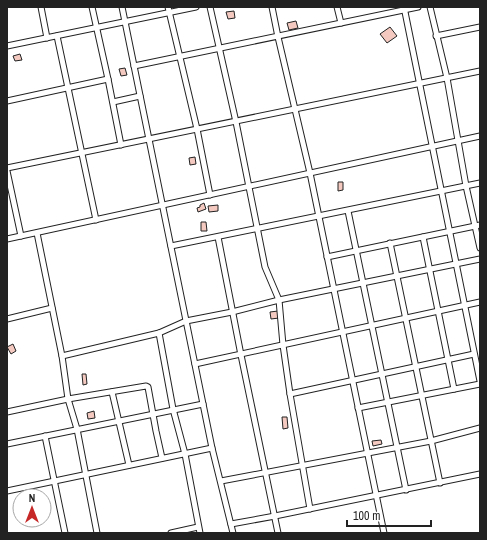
<svg xmlns="http://www.w3.org/2000/svg" width="487" height="540" font-family="'Archivo Narrow',sans-serif">
<style>
.building{fill:#f3c9c0;stroke:#222}
.lines{fill:none;stroke-linecap:round;stroke-linejoin:round}
.minor-casing{stroke:#222;stroke-width:7}
.minor{stroke:#fff;stroke-width:5}
</style>
<rect width="100%" height="100%" fill="#fff"/>
<g class="building">
<polygon points="234,11 235,18 228,19 226,12"/>
<polygon points="296,21 298,28 289,30 287,23"/>
<polygon points="390,27 397,36 387,43 380,34"/>
<polygon points="20,54 22,60 15,61 13,56"/>
<polygon points="125,68 127,75 121,76 119,69"/>
<polygon points="195,157 196,164 190,165 189,158"/>
<polygon points="338,182 343,182 343,190 338,191"/>
<polygon points="204,203 206,209 198,212 197,208 200,207 200,205"/>
<polygon points="218,205 218,211 209,212 208,206"/>
<polygon points="201,222 206,222 207,231 201,231"/>
<polygon points="278,311 279,318 271,319 270,312"/>
<polygon points="13,344 16,351 11,354 7,347"/>
<polygon points="82,374 86,374 87,384 83,385"/>
<polygon points="94,411 95,418 88,419 87,413"/>
<polygon points="282,417 287,417 288,428 283,429"/>
<polygon points="381,440 382,444 373,446 372,441"/>
</g>
<g class="lines">
<g class="minor-casing">
<g id="minor">
<polyline points="41,7 47,38"/>
<polyline points="92,7 108,79 121,145"/>
<polyline points="122,7 212,448 233,533"/>
<polyline points="168,7 197,129 210,195"/>
<polyline points="210,7 236,122 265,267 279,300 283,345 290,394 310,509"/>
<polyline points="272,7 278,37 310,173 384,533"/>
<polyline points="337,7 341,23"/>
<polyline points="404,7 480,381"/>
<polyline points="430,7 447,78 466,186 480,248"/>
<polyline points="57,36 96,220"/>
<polyline points="436,36 480,27"/>
<polyline points="7,46 196,7"/>
<polyline points="134,66 418,7"/>
<polyline points="7,101 108,79"/>
<polyline points="113,102 140,96"/>
<polyline points="7,168 480,71"/>
<polyline points="7,171 21,236"/>
<polyline points="348,211 406,490"/>
<polyline points="37,233 62,356 68,399 77,429 97,533"/>
<polyline points="218,237 241,355 278,533"/>
<polyline points="423,237 454,389"/>
<polyline points="7,239 480,136"/>
<polyline points="390,243 440,483"/>
<polyline points="171,246 480,183"/>
<polyline points="327,257 480,225"/>
<polyline points="7,319 52,308"/>
<polyline points="159,333 173,409 185,454 200,533"/>
<polyline points="62,356 159,333 186,321 232,312 279,300 480,259"/>
<polyline points="195,364 480,302"/>
<polyline points="112,392 129,465"/>
<polyline points="290,394 474,354"/>
<polyline points="358,408 480,384"/>
<polyline points="7,412 68,399 146,386 148,387 156,431 162,458"/>
<polyline points="45,436 65,533"/>
<polyline points="7,444 203,404"/>
<polyline points="221,481 431,441 480,428"/>
<polyline points="7,491 212,448"/>
<polyline points="231,524 275,516 480,474"/>
<polyline points="171,533 198,527"/>
</g>
</g>
<use href="#minor" class="minor"/>
</g>
<rect width="487" height="540" fill="none" stroke="#222222" stroke-width="16"/>
<g transform="translate(32 508)"><circle r="19" fill="#ffffff" stroke="#a7a7a7"/>
<path d="M0-3L7 15L0 10L-7 15Z" fill="#c62828"/>
<text y="-6" font-size="11" font-weight="bold" text-anchor="middle" fill="#222222">N</text>
</g>
<path d="M347 520v6h84v-6" fill="none" stroke="#222222" stroke-width="2"/>
<text x="353" y="520" font-size="12" fill="#222222" stroke="#ffffff" stroke-width="3" paint-order="stroke">100 m</text>
</svg>
